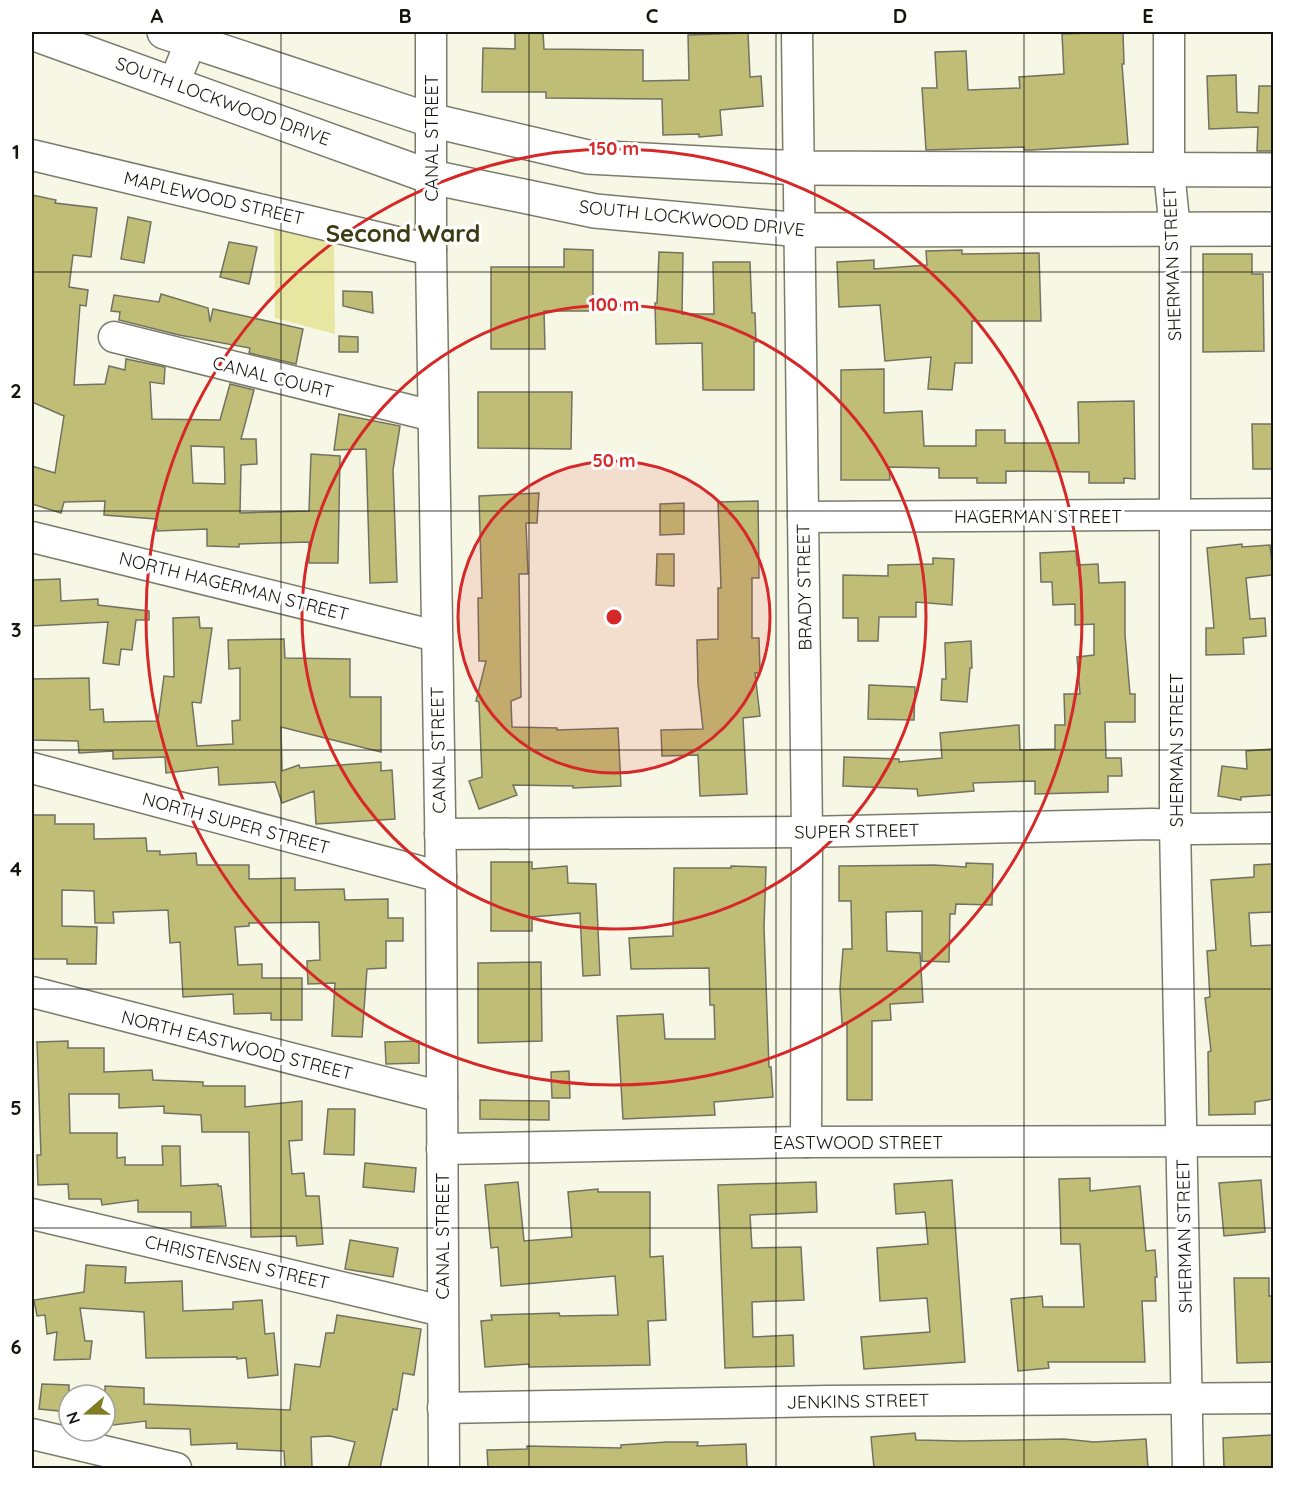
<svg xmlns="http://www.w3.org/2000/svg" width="1305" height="1500" font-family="Quicksand,sans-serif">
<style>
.green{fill:#e8e7a2}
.building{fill:#c0be76;stroke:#727262;stroke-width:1.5;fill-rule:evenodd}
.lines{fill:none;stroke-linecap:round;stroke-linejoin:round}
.minor-casing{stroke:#7b7b6b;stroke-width:33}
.major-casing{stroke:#7b7b6b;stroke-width:36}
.minor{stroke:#fff;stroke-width:30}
.major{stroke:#fff;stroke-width:33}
.grid{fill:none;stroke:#15150f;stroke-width:1.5;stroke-opacity:0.55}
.ring{fill:none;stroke:#d62828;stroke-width:3}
.labels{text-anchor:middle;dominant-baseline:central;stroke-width:6;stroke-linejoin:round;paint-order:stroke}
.street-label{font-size:18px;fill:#15150f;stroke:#fff}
.district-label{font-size:24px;font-weight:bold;fill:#3d3b12;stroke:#fff}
.centre{fill:#d62828;stroke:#fff;stroke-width:3}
.ring-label{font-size:18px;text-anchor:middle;font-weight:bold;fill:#d62828;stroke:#fff;stroke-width:6;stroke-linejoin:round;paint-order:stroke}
.neatline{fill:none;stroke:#15150f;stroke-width:2}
.grid-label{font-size:20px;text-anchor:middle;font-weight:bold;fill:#15150f}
</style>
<rect width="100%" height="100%" fill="#f7f7e5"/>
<polygon class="green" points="274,222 334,240 335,334 275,318"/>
<g class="building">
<polygon points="515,32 543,32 544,49 643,50 643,81 689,80 688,35 748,33 750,77 761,76 763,106 720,110 722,135 699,137 699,134 663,135 662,99 546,98 546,92 482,92 483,48 515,49"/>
<polygon points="1123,32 1124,64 1122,64 1128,144 1031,150 1024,150 1024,147 926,150 922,88 937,88 935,52 966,51 968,90 1020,88 1019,77 1064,74 1062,34"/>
<polygon points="1236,75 1237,112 1258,113 1259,86 1274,86 1274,151 1257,151 1258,127 1209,129 1207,76"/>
<path d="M32 195 56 200 55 203 97 208 91 257 73 255 69 287 88 290 86 306 80 305 74 385 105 384 109 366 125 370 126 359 165 367 164 384 150 382 152 419 220 420 230 384 254 390 241 439H256L257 464 241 465 240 513 309 511 311 454 340 456 338 563H309V542L239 544V547L207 546V529L157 531 156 519 104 515 105 501 64 502 61 513 32 504V466L55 473 64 416 32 402ZM191 446 224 447 225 484 193 483Z"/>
<polygon points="128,217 151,222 144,263 121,259"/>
<polygon points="229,242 257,247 249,284 220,277"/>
<polygon points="564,249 593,250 593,311 544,311 545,349 491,349 491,267 564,267"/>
<polygon points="962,250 962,254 1039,253 1041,321 972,321 972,363 955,363 952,390 928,389 931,357 885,361 880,305 839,307 837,262 874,260 874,269 927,265 926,251"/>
<polygon points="659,252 683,253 682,314 714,314 713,262 750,262 752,313 755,313 756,342 754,342 754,390 703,390 702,343 656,344 655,303 657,303"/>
<polygon points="1203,254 1252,254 1252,274 1263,274 1264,351 1203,352"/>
<polygon points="343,291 372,292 373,313 343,306"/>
<polygon points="161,294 208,308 210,322 213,309 303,329 296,364 249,353 250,348 179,335 119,320 120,312 111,311 114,295 159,302"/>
<polygon points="339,336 358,337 358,352 339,352"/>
<polygon points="884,369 884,413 922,411 924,446 976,446 976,430 1005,430 1005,443 1079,443 1078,402 1134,401 1135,479 1124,478 1124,483 1089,483 1089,472 1006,471 1006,483 977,483 977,478 939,478 939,468 889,467 890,480 841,480 841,370"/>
<polygon points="478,392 572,392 571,449 478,448"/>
<polygon points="339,414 400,426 393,470 397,582 370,583 366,449 334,450"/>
<polygon points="1252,424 1274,424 1274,469 1253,469"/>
<polygon points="539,493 537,523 526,523 528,574 519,574 521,697 511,701 512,727 557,728 557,730 618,728 621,786 573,788 573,786 513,785 517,795 479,809 469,781 482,777 479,702 476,701 486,661 479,661 478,598 482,598 479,496"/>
<polygon points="758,501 759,578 752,578 752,638 759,638 760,673 755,673 760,716 743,718 747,794 700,796 698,755 662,756 661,730 703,729 698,684 697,640 718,639 718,588 721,588 718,502"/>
<polygon points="684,503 684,534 660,535 660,504"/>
<polygon points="1242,544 1242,547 1270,545 1273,575 1246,578 1250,619 1265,618 1266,636 1243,638 1244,654 1206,655 1206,628 1214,628 1207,548"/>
<polygon points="1076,551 1077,565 1098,564 1099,583 1125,582 1125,635 1130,694 1135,694 1135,722 1105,722 1106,758 1121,758 1122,776 1108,776 1108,792 1035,794 1035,781 973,783 974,791 918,796 917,789 843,786 844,757 899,759 899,762 942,758 940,733 1019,725 1020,750 1055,749 1055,725 1065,725 1064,694 1080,694 1077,657 1094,655 1094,624 1075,625 1075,604 1053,605 1052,582 1041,582 1040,553"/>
<polygon points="657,554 674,554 674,586 656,585"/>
<polygon points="933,558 954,559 952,605 916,602 916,617 879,617 878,641 858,641 858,618 843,618 843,575 888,576 888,565 933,564"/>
<polygon points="60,579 61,601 98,599 98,605 149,611 149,620 136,620 132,650 121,649 119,665 103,663 108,622 32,626 32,580"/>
<polygon points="199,617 200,628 212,628 201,703 192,702 197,746 233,744 232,721 240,720 240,668 229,669 228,640 284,639 285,658 350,659 350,697 381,697 381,752 281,727 282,771 299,765 300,768 381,762 381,771 392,770 395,819 316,824 314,791 282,803 275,782 219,785 218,767 166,773 165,757 113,759 113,751 79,753 78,741 32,740 32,679 89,678 90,710 103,709 104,722 158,721 164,676 174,677 173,618"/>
<polygon points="971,641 972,668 970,668 967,702 941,700 942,679 946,679 945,643"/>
<polygon points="869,685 915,687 914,720 868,719"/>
<polygon points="1273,749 1274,795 1241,797 1241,800 1218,796 1222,766 1247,769 1246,751"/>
<polygon points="32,815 55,815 55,824 94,824 94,839 146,838 147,851 160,851 160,855 196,853 197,865 249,865 249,879 295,878 295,890 344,889 345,900 388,899 388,918 403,918 403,941 386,941 386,968 367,969 362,1037 332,1036 335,983 308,984 307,961 320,960 319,922 249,923 249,926 235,927 238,965 262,964 262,978 302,978 302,1020 271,1020 271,1013 234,1014 233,994 183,997 180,942 170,943 168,910 113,912 114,923 95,923 94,891 62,890 62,926 97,927 96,964 67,964 67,959 32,959"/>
<polygon points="491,862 532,862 532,869 567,866 568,883 596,884 600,975 583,976 580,913 532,917 532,931 491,931"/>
<polygon points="966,863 993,864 992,905 956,904 955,914 950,914 949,962 922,961 922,911 886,912 887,951 920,953 923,1002 890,1004 891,1020 872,1021 872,1100 847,1100 847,1023 842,1023 840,988 843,949 852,949 851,901 839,901 839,866 934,865 966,867"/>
<polygon points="1274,864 1274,912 1249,913 1251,946 1274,945 1274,1099 1255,1102 1255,1114 1209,1115 1208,1052 1211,1051 1205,998 1210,997 1207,951 1216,950 1211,880 1254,877 1254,865"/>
<polygon points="731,866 766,867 764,928 769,1067 771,1067 773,1097 714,1102 715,1115 623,1119 617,1016 663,1014 665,1039 715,1039 714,1005 710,1005 709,968 631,969 629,938 673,936 674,868 731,868"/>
<polygon points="541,962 542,1041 478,1043 478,963"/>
<polygon points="68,1041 68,1048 104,1048 104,1072 152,1070 153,1080 203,1082 203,1086 245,1086 245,1107 302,1101 302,1140 289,1141 292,1174 304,1173 306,1196 319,1196 323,1244 297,1246 296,1236 251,1237 249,1132 202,1132 201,1115 164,1113 164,1106 119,1108 119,1094 69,1094 70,1133 117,1133 117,1158 125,1157 125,1165 163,1165 162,1146 180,1146 181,1186 218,1184 218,1186 221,1186 226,1226 191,1227 191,1212 138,1212 138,1200 102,1205 101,1199 69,1199 68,1184 38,1185 37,1155 41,1155 37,1042"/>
<polygon points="419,1041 419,1063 386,1064 385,1042"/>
<polygon points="569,1071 570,1098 552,1098 551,1072"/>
<polygon points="480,1100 549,1101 549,1120 480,1119"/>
<polygon points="328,1109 355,1109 354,1155 324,1154"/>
<polygon points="365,1163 416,1168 414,1192 363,1187"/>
<polygon points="1090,1178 1090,1191 1140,1186 1146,1251 1155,1250 1157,1277 1155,1277 1156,1301 1142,1301 1145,1362 1048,1362 1049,1368 1018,1371 1011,1299 1042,1296 1043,1307 1084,1307 1080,1244 1061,1244 1059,1179"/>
<polygon points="952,1180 965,1362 864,1369 861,1337 930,1332 927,1298 880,1301 877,1248 928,1244 925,1212 896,1214 894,1184"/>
<polygon points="1261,1180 1265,1232 1224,1236 1219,1183"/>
<polygon points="518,1182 524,1241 572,1237 568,1192 598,1189 598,1192 650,1192 650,1257 663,1256 666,1320 648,1321 650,1365 529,1367 529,1364 485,1367 481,1321 492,1320 491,1315 559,1313 560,1316 618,1315 615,1276 501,1286 498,1247 491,1248 485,1185"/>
<polygon points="816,1182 817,1212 750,1215 752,1248 801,1247 804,1300 752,1302 753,1337 793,1335 794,1366 725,1368 718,1185"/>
<polygon points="350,1240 398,1248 393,1277 345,1269"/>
<polygon points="86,1265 126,1267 125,1283 182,1281 183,1311 233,1309 233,1302 262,1300 265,1334 274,1333 278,1375 248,1378 246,1358 237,1359 237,1357 146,1358 144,1312 80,1308 85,1341 92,1341 90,1359 54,1360 57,1332 47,1334 45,1315 37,1316 34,1300 84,1292"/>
<polygon points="1234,1278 1269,1278 1269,1296 1274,1296 1274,1362 1237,1363"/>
<polygon points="337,1315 421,1329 414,1375 403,1373 397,1410 393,1409 380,1468 348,1468 355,1442 330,1436 311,1437 312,1467 285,1468 284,1451 237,1449 237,1443 191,1445 190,1429 146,1428 146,1421 105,1426 105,1386 144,1388 144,1404 290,1410 295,1364 320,1367 326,1333 334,1333"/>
<polygon points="42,1384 69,1385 69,1412 39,1409"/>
<polygon points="915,1433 916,1440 961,1441 1064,1439 1094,1442 1146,1439 1148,1468 874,1468 871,1437"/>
<polygon points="1274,1435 1274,1468 1224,1468 1223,1438"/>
<polygon points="667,1442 698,1442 697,1446 746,1444 747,1468 488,1468 487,1450 527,1449 527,1446 621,1448 621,1445"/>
</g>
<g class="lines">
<g class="minor-casing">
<g id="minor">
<polyline points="431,32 431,250 441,877 444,1468"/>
<polyline points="797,32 807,832 806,1142"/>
<polyline points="1169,32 1169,171 1175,230 1175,825 1188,1468"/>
<polyline points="174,83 191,41 191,32"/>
<polyline points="32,155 431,250"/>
<polyline points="114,337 433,416"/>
<polyline points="803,517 1274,514"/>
<polyline points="32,537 436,636"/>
<polyline points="32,768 441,877"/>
<polyline points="440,834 807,832 1152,824 1175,825 1192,829 1274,828"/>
<polyline points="32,992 442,1097"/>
<polyline points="442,1149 806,1142 1274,1141"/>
<polyline points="32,1214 442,1311"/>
<polyline points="443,1408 827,1401 1274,1398"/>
<polyline points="32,1434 176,1468"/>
</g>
</g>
<g class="major-casing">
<g id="major">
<polyline points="164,32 430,120 588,157 799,168 1274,170"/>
<polyline points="32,33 431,177 595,211 801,230 1274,229"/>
</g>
</g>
<use href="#minor" class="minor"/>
<use href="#major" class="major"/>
</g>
<path class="grid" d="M281 32V1468M529 32V1468M776 32V1468M1024 32V1468M32 272H1274M32 511H1274M32 750H1274M32 989H1274M32 1228H1274"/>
<circle cx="614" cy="617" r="156" fill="#d62828" fill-opacity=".12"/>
<g class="ring">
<circle cx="614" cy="617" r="156"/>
<circle cx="614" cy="617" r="312"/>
<circle cx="614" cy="617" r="468"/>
</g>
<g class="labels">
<g class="street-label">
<text transform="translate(223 101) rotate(20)">SOUTH LOCKWOOD DRIVE</text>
<text transform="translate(431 138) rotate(-90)">CANAL STREET</text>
<text transform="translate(214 198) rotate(13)">MAPLEWOOD STREET</text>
<text transform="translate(692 218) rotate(6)">SOUTH LOCKWOOD DRIVE</text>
<text transform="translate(1172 264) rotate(-92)">SHERMAN STREET</text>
<text transform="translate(273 377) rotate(14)">CANAL COURT</text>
<text x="1038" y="516">HAGERMAN STREET</text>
<text transform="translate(234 586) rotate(14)">NORTH HAGERMAN STREET</text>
<text transform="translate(804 587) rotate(-91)">BRADY STREET</text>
<text transform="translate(438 750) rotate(-91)">CANAL STREET</text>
<text transform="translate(1176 750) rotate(-90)">SHERMAN STREET</text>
<text transform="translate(236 823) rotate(15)">NORTH SUPER STREET</text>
<text transform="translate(857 831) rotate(-1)">SUPER STREET</text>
<text transform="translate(237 1045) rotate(14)">NORTH EASTWOOD STREET</text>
<text x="858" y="1142">EASTWOOD STREET</text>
<text transform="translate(442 1236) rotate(-90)">CANAL STREET</text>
<text transform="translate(1184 1236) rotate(-91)">SHERMAN STREET</text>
<text transform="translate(237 1262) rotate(13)">CHRISTENSEN STREET</text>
<text transform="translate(858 1401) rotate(-1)">JENKINS STREET</text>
</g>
<g class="district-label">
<text x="403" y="233">Second Ward</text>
</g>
</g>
<circle cx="614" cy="617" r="9" class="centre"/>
<g class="ring-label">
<text x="614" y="155">150 m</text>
<text x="614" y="311">100 m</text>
<text x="614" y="467">50 m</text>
</g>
<rect width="1305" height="1500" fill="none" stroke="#ffffff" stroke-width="66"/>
<g transform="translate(87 1413) rotate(250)"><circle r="28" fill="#ffffff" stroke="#a1a19f" stroke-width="1.5"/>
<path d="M0-4.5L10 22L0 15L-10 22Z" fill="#7f7c23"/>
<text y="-9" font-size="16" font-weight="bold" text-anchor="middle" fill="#15150f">N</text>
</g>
<rect x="33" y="33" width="1239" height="1434" class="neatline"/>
<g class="grid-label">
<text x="157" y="23">A</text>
<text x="405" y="23">B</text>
<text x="652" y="23">C</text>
<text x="900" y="23">D</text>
<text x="1148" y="23">E</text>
<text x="16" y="159">1</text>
<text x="16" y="398">2</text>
<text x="16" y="637">3</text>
<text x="16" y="876">4</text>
<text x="16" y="1115">5</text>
<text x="16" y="1354">6</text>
</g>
</svg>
